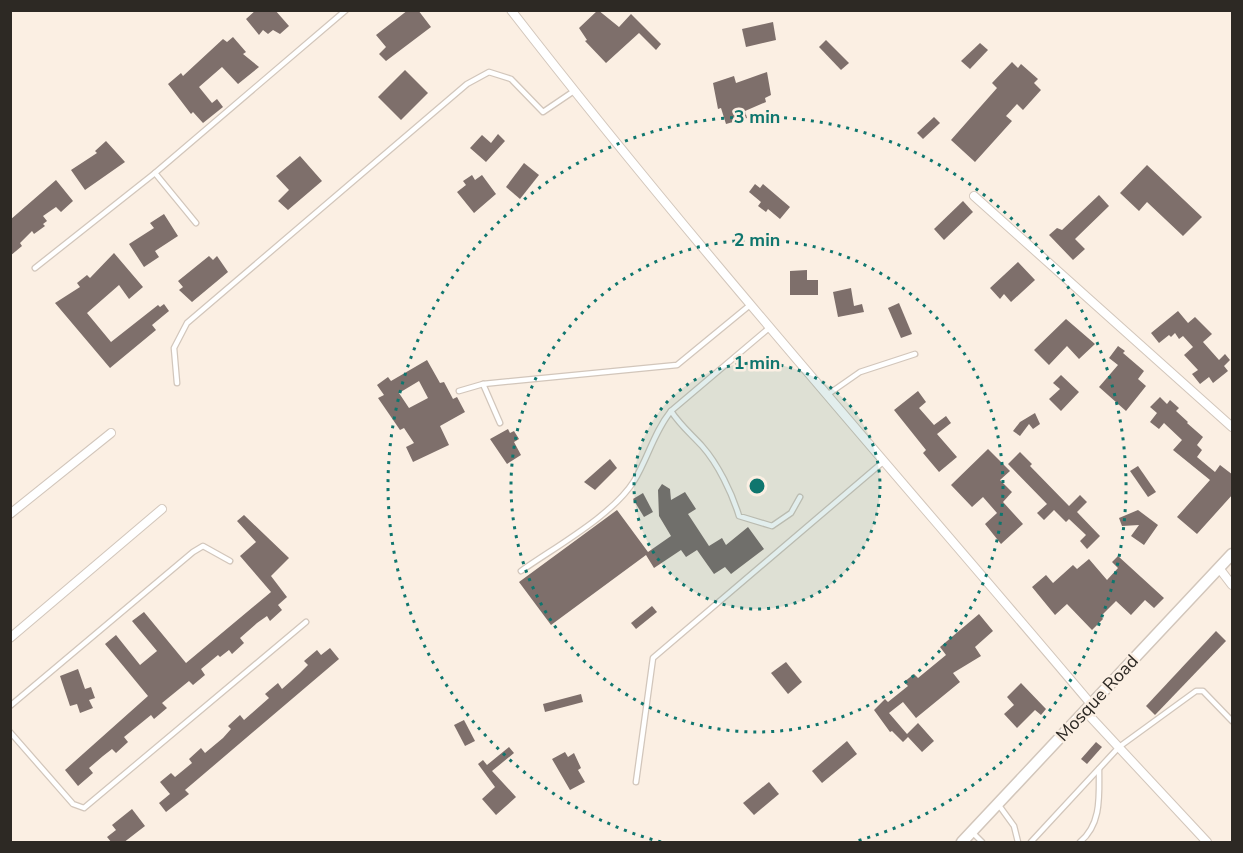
<svg xmlns="http://www.w3.org/2000/svg" width="1243" height="853" font-family="'Nunito Sans',sans-serif">
<style>
.building{fill:#7e6f6b;fill-rule:evenodd}
.lines{fill:none;stroke-linecap:round;stroke-linejoin:round}
.service-casing{stroke:#d2c6bb;stroke-width:7}
.minor-casing{stroke:#d2c6bb;stroke-width:10}
.tertiary-casing{stroke:#d2c6bb;stroke-width:13}
.service{stroke:#fff;stroke-width:4.5}
.minor{stroke:#fff;stroke-width:8}
.tertiary{stroke:#fff;stroke-width:10}
.ring{fill:none;stroke:#0f766e;stroke-width:3;stroke-dasharray:3 6}
.labels{text-anchor:middle;dominant-baseline:central;stroke-width:5;stroke-linejoin:round;paint-order:stroke}
.street-label{font-size:18px;fill:#2d2924;stroke:#fbefe3}
.centre{fill:#0f766e;stroke:#fbefe3;stroke-width:3}
.ring-label{font-size:18px;text-anchor:middle;font-weight:bold;fill:#0f766e;stroke:#fbefe3;stroke-width:5;stroke-linejoin:round;paint-order:stroke}
</style>
<rect width="100%" height="100%" fill="#fbefe3"/>
<g class="building">
<polygon points="256,10 275,10 289,26 280,34 273,30 268,34 263,30 259,35 246,19"/>
<polygon points="408,10 418,10 431,27 386,61 379,54 386,47 376,35"/>
<polygon points="598,10 619,27 631,14 661,44 656,50 639,33 606,63 585,41 587,40 579,28"/>
<polygon points="773,22 776,40 746,47 742,29"/>
<polygon points="233,37 246,52 243,54 259,67 238,84 222,67 199,87 212,103 217,99 223,107 203,123 193,112 191,114 168,84 181,73 183,76 223,39 227,42"/>
<polygon points="826,40 849,63 841,70 819,47"/>
<polygon points="980,43 988,50 970,69 961,61"/>
<polygon points="1012,62 1018,68 1021,64 1038,79 1034,83 1041,90 1023,110 1017,104 1006,116 1012,121 975,162 951,140 997,88 992,83"/>
<polygon points="405,70 428,93 401,120 378,97"/>
<polygon points="767,72 771,95 765,98 766,102 745,111 747,118 726,124 721,108 718,109 713,83 734,76 736,83"/>
<polygon points="934,117 940,123 923,139 917,133"/>
<polygon points="498,134 505,141 486,162 470,148 482,135 491,143"/>
<polygon points="106,141 125,162 85,190 71,170 97,153 95,151"/>
<polygon points="300,156 322,181 288,210 278,201 289,190 276,176"/>
<polygon points="524,163 539,175 520,199 506,187"/>
<polygon points="1147,165 1202,217 1183,236 1147,202 1139,211 1120,193"/>
<polygon points="472,175 475,180 482,175 496,194 474,213 457,192 466,185 463,181"/>
<polygon points="56,180 73,201 61,212 56,207 43,216 47,221 43,224 45,226 34,234 32,231 20,243 22,246 10,256 10,220"/>
<polygon points="755,184 760,188 763,184 790,207 780,219 768,209 766,212 758,206 761,202 749,192"/>
<polygon points="1099,195 1109,206 1075,239 1085,249 1073,260 1049,235 1057,228 1062,230"/>
<polygon points="963,201 973,212 944,240 934,229"/>
<polygon points="164,214 178,236 155,251 159,257 144,267 129,244 154,228 150,223"/>
<polygon points="114,253 143,287 129,299 119,285 87,313 111,342 158,305 160,307 164,304 169,311 152,325 156,330 110,368 55,303 80,287 77,283 87,275 90,278"/>
<polygon points="209,256 213,260 217,256 228,272 192,302 179,290 183,287 178,281"/>
<polygon points="1018,262 1035,280 1011,302 1004,294 1000,299 990,288"/>
<polygon points="807,270 807,280 818,280 818,295 790,295 790,271"/>
<polygon points="851,288 854,306 862,304 864,312 838,317 833,292"/>
<polygon points="899,303 912,334 901,338 888,308"/>
<polygon points="1178,311 1188,323 1195,317 1212,334 1203,342 1219,360 1225,354 1230,360 1224,366 1228,371 1213,383 1209,377 1200,384 1192,374 1198,370 1184,355 1193,347 1183,336 1179,339 1175,333 1171,337 1169,335 1159,343 1151,333"/>
<polygon points="1066,319 1095,344 1079,359 1067,346 1049,365 1034,350"/>
<polygon points="1118,346 1125,351 1123,353 1144,371 1138,379 1146,386 1126,411 1099,387 1118,365 1109,358"/>
<path d="M427 360 440 383 444 382 453 399 457 397 465 412 440 426 449 445 413 462 406 447 414 443 404 428 400 430 378 398 384 395 377 385 388 377 391 381ZM419 381 428 398 409 408 399 393Z"/>
<polygon points="1061,375 1079,392 1061,411 1049,399 1060,389 1053,383"/>
<polygon points="918,391 926,402 919,408 934,425 946,416 951,423 937,434 957,457 939,472 923,453 926,450 894,410"/>
<polygon points="1160,397 1167,404 1170,400 1179,408 1176,411 1188,422 1187,423 1203,437 1197,445 1202,450 1197,457 1215,472 1220,465 1233,475 1233,494 1197,534 1177,517 1210,480 1173,450 1182,440 1164,423 1159,429 1150,422 1157,413 1150,407"/>
<polygon points="1035,413 1040,424 1033,429 1029,424 1020,436 1013,431 1020,422"/>
<polygon points="508,429 510,433 514,431 519,439 514,442 521,455 507,464 490,439"/>
<polygon points="988,449 1010,471 1000,480 1012,492 1003,502 1023,524 1001,544 985,524 997,513 983,497 972,507 951,485"/>
<polygon points="1020,452 1032,464 1030,466 1069,506 1080,495 1087,502 1077,512 1100,536 1087,549 1080,541 1086,535 1069,519 1066,522 1054,510 1044,520 1037,513 1047,504 1008,464"/>
<polygon points="610,459 617,468 595,490 584,482"/>
<polygon points="1138,466 1156,492 1148,497 1130,471"/>
<polygon points="662,484 670,489 671,500 685,492 696,509 688,514 709,546 722,538 726,545 748,527 764,549 731,574 725,567 714,574 697,550 686,557 681,550 654,568 646,555 551,625 519,582 617,510 648,552 671,536 659,516 658,490"/>
<polygon points="643,493 653,512 644,517 633,499"/>
<polygon points="1138,510 1158,525 1144,545 1131,536 1139,525 1122,526 1119,518"/>
<polygon points="244,515 289,558 271,576 287,597 278,605 282,610 270,621 267,616 257,623 240,638 244,643 232,654 229,650 220,657 218,655 201,669 205,675 193,685 189,681 162,703 167,708 154,719 151,715 124,737 128,742 116,753 112,749 103,756 89,768 93,773 78,786 65,770 148,696 105,644 116,635 140,665 157,651 132,621 144,612 186,663 271,592 240,556 256,542 237,521"/>
<polygon points="1118,556 1164,598 1154,608 1145,600 1131,615 1116,601 1101,616 1103,619 1092,630 1067,604 1055,615 1032,587 1046,575 1053,583 1073,565 1077,569 1089,559 1107,580 1118,568 1112,562"/>
<polygon points="652,606 657,612 636,629 631,623"/>
<polygon points="979,614 993,631 975,647 981,656 953,673 960,682 916,718 903,702 889,713 907,734 918,723 934,741 922,752 908,737 903,742 892,731 890,732 874,710 885,699 888,702 908,686 904,682 914,674 918,678 946,655 940,647"/>
<polygon points="1216,631 1226,641 1155,715 1146,706"/>
<polygon points="330,648 339,659 185,790 189,794 166,812 159,803 170,794 160,782 171,773 175,777 192,763 189,759 201,748 205,753 223,738 231,729 228,726 240,715 244,720 269,698 265,694 278,683 282,689 300,673 308,665 304,661 317,650 321,655"/>
<polygon points="786,662 802,682 788,694 771,673"/>
<polygon points="78,669 85,689 91,687 95,698 89,700 93,708 80,713 77,704 70,706 60,676"/>
<polygon points="1021,683 1046,709 1041,715 1035,710 1017,728 1004,714 1014,705 1007,697"/>
<polygon points="581,694 583,702 545,712 543,704"/>
<polygon points="464,720 475,741 465,746 454,725"/>
<polygon points="847,741 857,754 822,783 812,771"/>
<polygon points="1096,742 1102,747 1087,764 1081,759"/>
<polygon points="509,747 514,753 492,771 516,797 496,815 482,799 495,787 478,764 483,760 487,765"/>
<polygon points="565,752 568,757 574,753 581,768 578,770 585,782 570,790 552,759"/>
<polygon points="769,782 779,794 754,815 743,803"/>
<polygon points="132,809 145,826 123,843 112,843 107,837 116,830 112,825"/>
</g>
<g class="lines">
<g class="service-casing">
<g id="service">
<polyline points="196,223 155,173 346,10"/>
<polyline points="35,268 155,173"/>
<path d="M769 328 671 411C680 425 691 434 702 446 718 464 732 493 739 516L772 526 791 513 800 497"/>
<polyline points="177,383 174,348 187,323 467,84 489,72 511,79 543,112 574,91"/>
<polyline points="483,384 500,423"/>
<polyline points="459,391 483,384 677,365 750,305"/>
<polyline points="827,395 860,372 915,354"/>
<path d="M521 571C555 547 613 515 634 481 648 458 654 432 671 411"/>
<polyline points="10,706 193,552 203,546 230,561"/>
<polyline points="10,732 73,804 84,808 306,622"/>
<polyline points="636,782 653,658 883,462"/>
<polyline points="998,804 1014,826 1018,842"/>
<polyline points="972,832 982,842"/>
<polyline points="1031,842 1119,747 1196,691 1203,691 1232,721"/>
<path d="M1080 842C1102 824 1099 795 1099 769"/>
</g>
</g>
<g class="minor-casing">
<g id="minor">
<path d="M511 10C696 249 897 474 1091 704"/>
<polyline points="974,196 1232,427"/>
<polyline points="10,514 111,433"/>
<polyline points="1219,568 1232,585"/>
<polyline points="10,638 162,509"/>
<polyline points="1085,711 1207,842"/>
</g>
</g>
<g class="tertiary-casing">
<polyline id="tertiary" points="962,842 1232,554"/>
</g>
<use href="#service" class="service"/>
<use href="#minor" class="minor"/>
<use href="#tertiary" class="tertiary"/>
</g>
<circle cx="757" cy="486" r="123" fill="#0f766e" fill-opacity=".12"/>
<g class="ring">
<circle cx="757" cy="486" r="123"/>
<circle cx="757" cy="486" r="246"/>
<path d="M661 842A369 369 0 1 1 853 842"/>
</g>
<g class="labels">
<g class="street-label">
<text transform="translate(1097 698) rotate(-47)">Mosque Road</text>
</g>
</g>
<circle cx="757" cy="486" r="9" class="centre"/>
<g class="ring-label">
<text x="757" y="123">3 min</text>
<text x="757" y="246">2 min</text>
<text x="757" y="369">1 min</text>
</g>
<rect width="1243" height="853" fill="none" stroke="#2d2924" stroke-width="24"/>
</svg>
